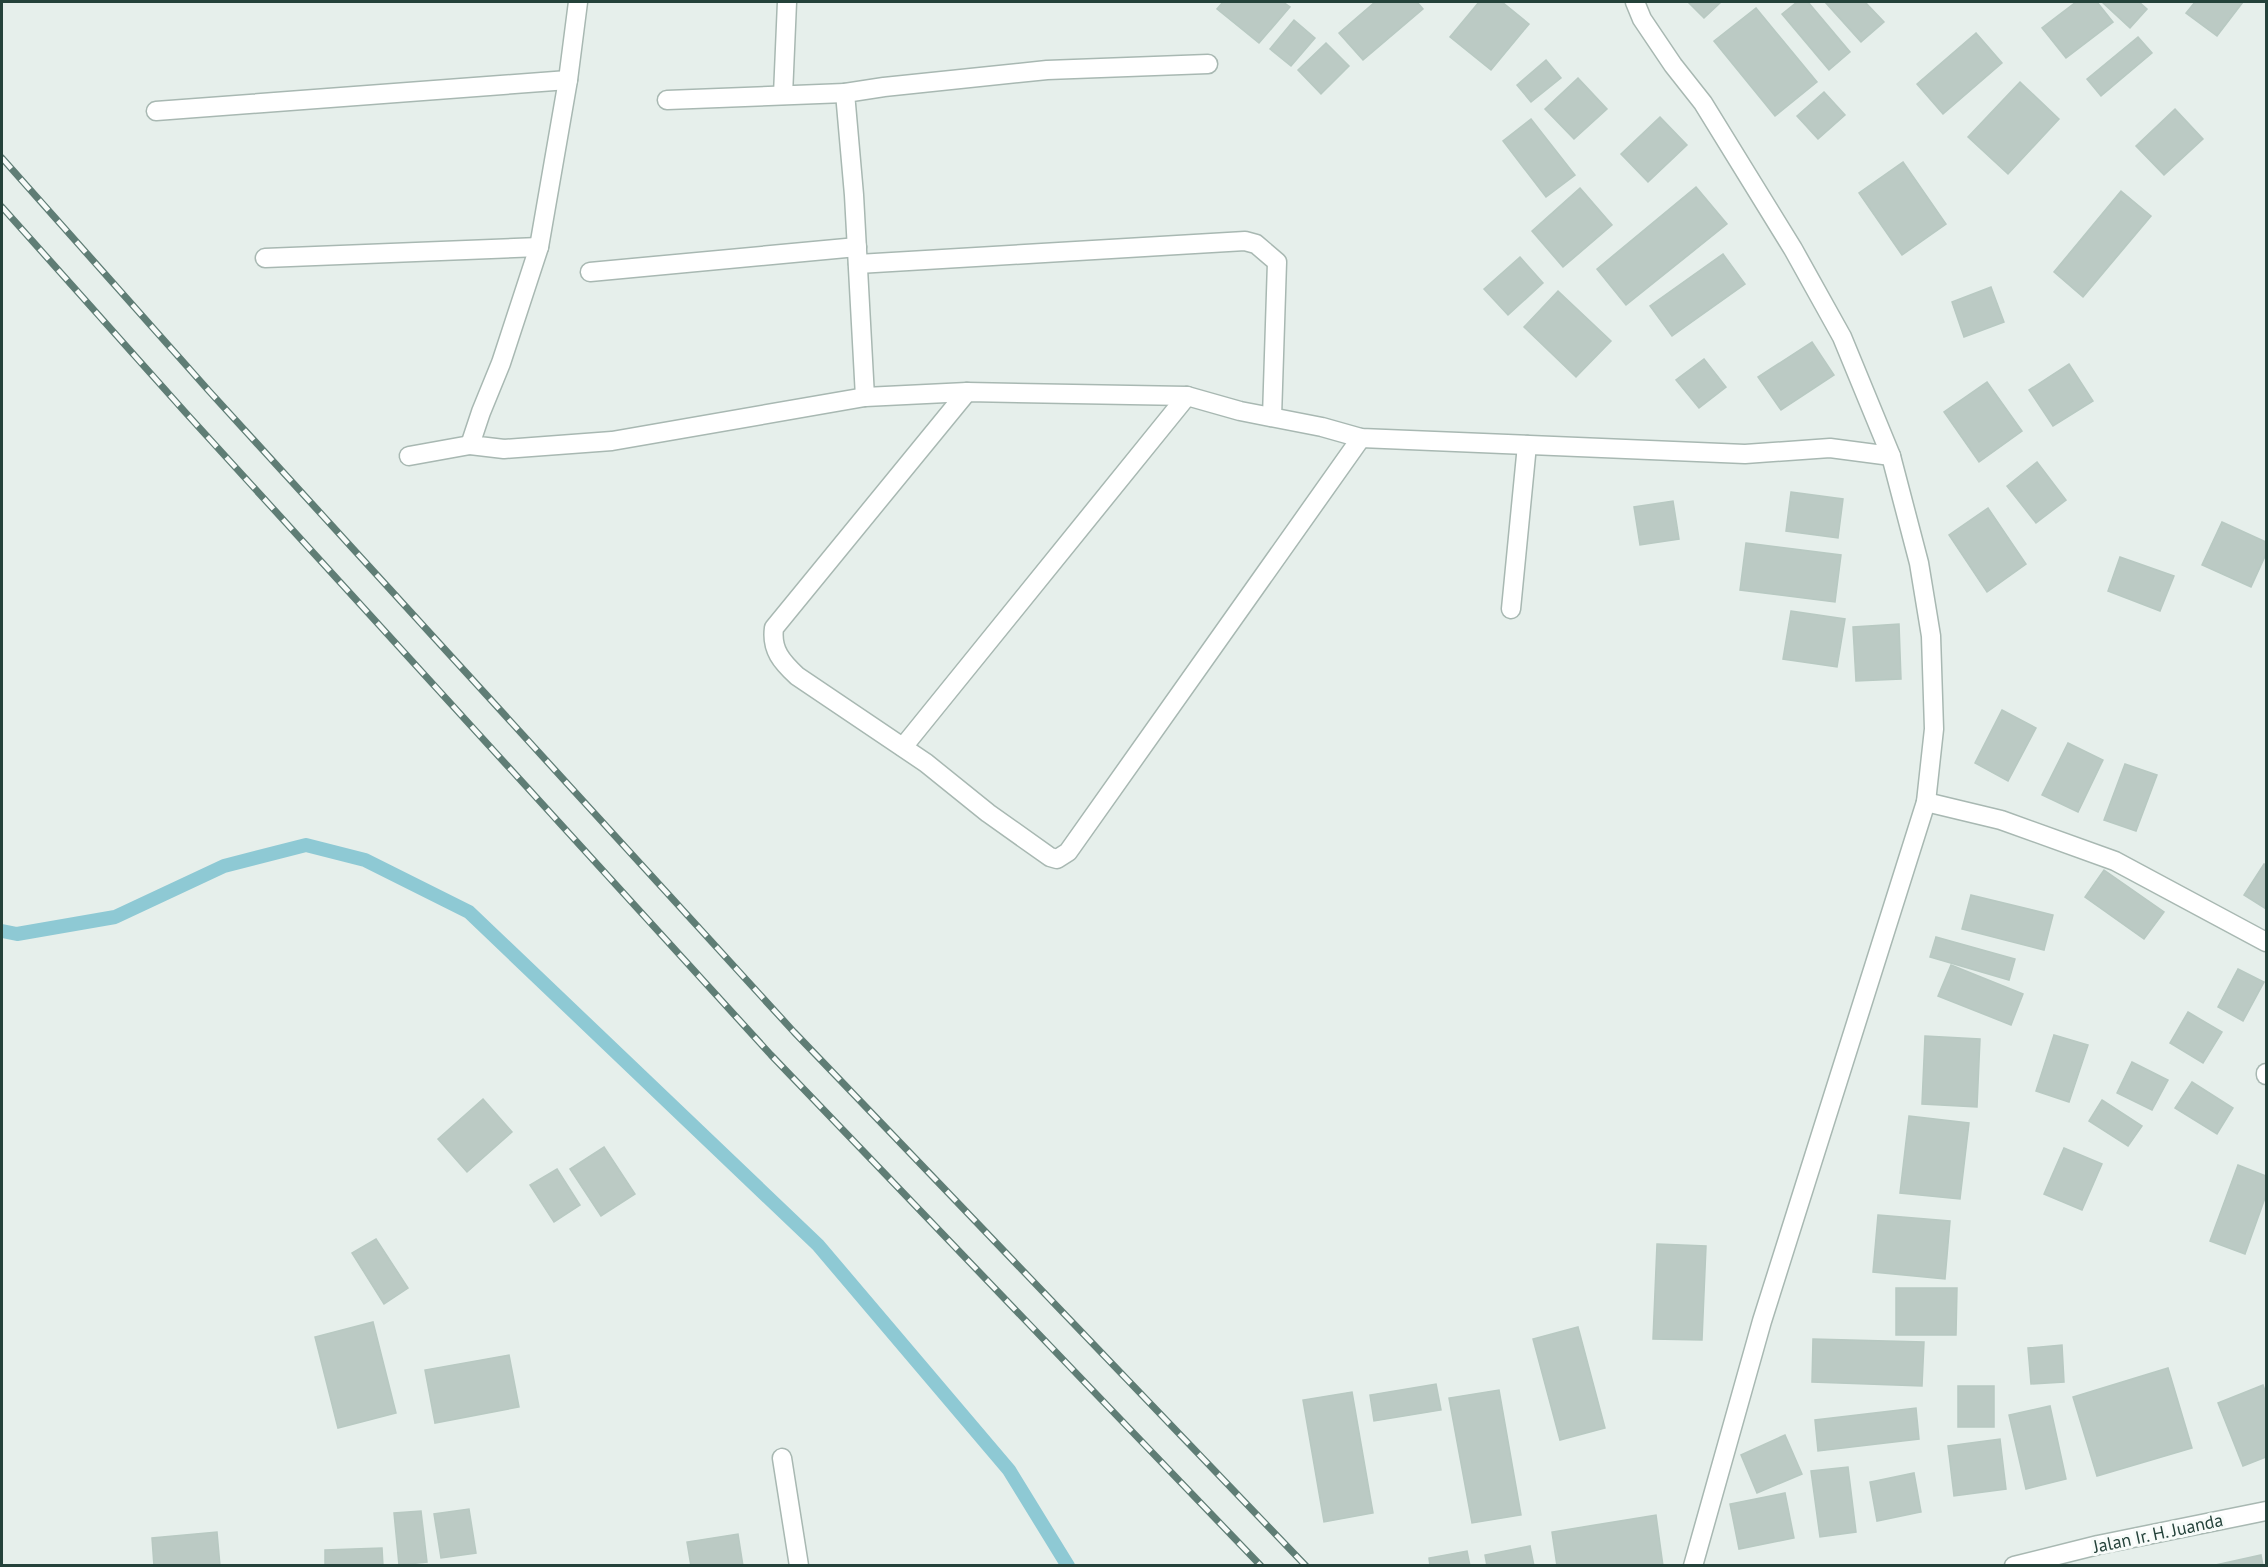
<svg xmlns="http://www.w3.org/2000/svg" width="2268" height="1567" font-family="'PT Sans',sans-serif">
<style>
.lines{fill:none;stroke-linecap:round;stroke-linejoin:round}
.stream{stroke:#8ec9d4;stroke-width:14}
.building{fill:#bbcac4;stroke:#b8c9c2;stroke-width:1.5}
.minor-casing{stroke:#a8b8b2;stroke-width:21}
.minor{stroke:#fff;stroke-width:18}
.rail-casing{stroke:#5f7d75;stroke-width:7}
.rail{stroke:#f7fbf9;stroke-width:4.5;stroke-dasharray:14;stroke-linecap:butt}
.labels{text-anchor:middle;dominant-baseline:central;stroke-width:6;stroke-linejoin:round;paint-order:stroke}
.street-label{font-size:18px;fill:#24423a;stroke:#f7fbf9}
</style>
<rect width="100%" height="100%" fill="#e6efeb"/>
<g class="lines">
<polyline class="stream" points="2,931 17,934 115,917 224,866 306,845 365,860 469,912 818,1245 1009,1470 1068,1566"/>
</g>
<g class="building">
<polygon points="1223,2 1283,2 1290,7 1259,43 1217,9"/>
<polygon points="1375,2 1417,2 1423,9 1363,60 1339,33"/>
<polygon points="1479,2 1502,2 1529,24 1491,70 1450,37"/>
<polygon points="1688,2 1721,2 1704,18"/>
<polygon points="1797,2 1808,2 1850,52 1829,70 1782,14"/>
<polygon points="1825,2 1865,2 1884,22 1861,42"/>
<polygon points="2076,2 2097,2 2113,22 2066,58 2042,28"/>
<polygon points="2102,2 2139,2 2147,9 2130,28"/>
<polygon points="2195,2 2243,2 2217,36 2186,13"/>
<polygon points="1756,8 1817,82 1775,116 1714,41"/>
<polygon points="1294,20 1315,38 1291,66 1270,49"/>
<polygon points="1976,33 2002,63 1943,114 1917,84"/>
<polygon points="2138,37 2152,53 2101,96 2087,79"/>
<polygon points="1326,43 1349,66 1321,94 1298,70"/>
<polygon points="1546,60 1561,78 1531,102 1517,85"/>
<polygon points="1578,78 1607,109 1574,139 1545,109"/>
<polygon points="2020,82 2059,119 2008,174 1968,137"/>
<polygon points="1824,92 1845,115 1818,139 1797,116"/>
<polygon points="2175,109 2203,139 2164,175 2136,146"/>
<polygon points="1660,117 1687,145 1648,182 1621,154"/>
<polygon points="1531,119 1575,175 1546,197 1503,141"/>
<polygon points="1903,162 1946,224 1902,255 1859,193"/>
<polygon points="1696,187 1727,224 1626,305 1597,269"/>
<polygon points="1580,188 1612,225 1563,267 1532,231"/>
<polygon points="2121,191 2151,216 2083,297 2054,272"/>
<polygon points="1723,254 1745,284 1672,336 1650,306"/>
<polygon points="1520,257 1543,283 1508,315 1484,289"/>
<polygon points="1991,287 2004,322 1964,337 1952,302"/>
<polygon points="1558,291 1611,341 1576,377 1524,327"/>
<polygon points="1812,342 1834,375 1781,410 1758,377"/>
<polygon points="1704,359 1726,387 1699,408 1676,380"/>
<polygon points="2069,364 2093,401 2053,426 2029,390"/>
<polygon points="1987,382 2022,431 1979,462 1944,412"/>
<polygon points="2037,462 2066,500 2036,523 2007,486"/>
<polygon points="1791,492 1843,499 1838,538 1786,531"/>
<polygon points="1673,501 1679,539 1640,545 1634,507"/>
<polygon points="1988,508 2026,564 1987,592 1949,535"/>
<polygon points="2222,522 2266,542 2266,554 2251,587 2202,565"/>
<polygon points="1746,543 1841,555 1835,602 1740,590"/>
<polygon points="2120,557 2174,576 2160,611 2108,591"/>
<polygon points="1791,611 1845,619 1837,667 1783,659"/>
<polygon points="1899,624 1901,679 1856,681 1853,627"/>
<polygon points="2002,710 2036,728 2008,781 1975,763"/>
<polygon points="2068,743 2103,760 2078,812 2042,795"/>
<polygon points="2125,764 2157,775 2136,831 2104,820"/>
<polygon points="2264,864 2266,865 2266,909 2244,895"/>
<polygon points="2104,870 2164,912 2144,939 2085,897"/>
<polygon points="1971,895 2053,915 2044,950 1962,929"/>
<polygon points="1936,937 2015,959 2009,980 1930,957"/>
<polygon points="1951,965 2023,994 2011,1025 1938,996"/>
<polygon points="2238,969 2264,982 2243,1021 2218,1007"/>
<polygon points="2188,1012 2222,1032 2203,1063 2170,1043"/>
<polygon points="2054,1035 2088,1045 2069,1102 2036,1091"/>
<polygon points="1925,1036 1980,1039 1977,1107 1922,1104"/>
<polygon points="2132,1062 2168,1080 2152,1110 2117,1093"/>
<polygon points="2192,1082 2233,1108 2217,1134 2175,1108"/>
<polygon points="483,1099 512,1132 467,1172 438,1139"/>
<polygon points="2102,1100 2142,1126 2128,1146 2089,1121"/>
<polygon points="1909,1116 1969,1123 1960,1199 1900,1193"/>
<polygon points="604,1147 635,1194 601,1216 570,1169"/>
<polygon points="2064,1148 2102,1164 2082,1210 2044,1194"/>
<polygon points="2238,1165 2266,1176 2266,1195 2245,1254 2210,1241"/>
<polygon points="557,1169 580,1205 554,1222 530,1185"/>
<polygon points="1878,1215 1950,1221 1945,1279 1873,1272"/>
<polygon points="376,1239 408,1288 384,1304 352,1253"/>
<polygon points="1657,1244 1706,1246 1702,1340 1653,1339"/>
<polygon points="1896,1288 1957,1288 1956,1335 1896,1335"/>
<polygon points="373,1322 396,1413 338,1428 315,1337"/>
<polygon points="1578,1327 1605,1428 1560,1440 1533,1339"/>
<polygon points="1813,1339 1924,1342 1922,1386 1812,1382"/>
<polygon points="2062,1345 2064,1382 2031,1384 2028,1348"/>
<polygon points="509,1355 519,1407 435,1423 425,1370"/>
<polygon points="2168,1368 2192,1448 2097,1476 2073,1397"/>
<polygon points="1436,1384 1441,1410 1374,1421 1370,1395"/>
<polygon points="2263,1385 2266,1394 2266,1457 2243,1466 2218,1403"/>
<rect x="1958" y="1386" width="36" height="41"/>
<polygon points="1499,1390 1521,1515 1472,1523 1449,1398"/>
<polygon points="1352,1392 1373,1513 1324,1522 1303,1400"/>
<polygon points="2050,1406 2066,1479 2026,1489 2009,1415"/>
<polygon points="1916,1408 1919,1439 1818,1451 1815,1420"/>
<polygon points="1785,1435 1802,1474 1757,1493 1741,1455"/>
<polygon points="2000,1439 2006,1489 1954,1496 1948,1446"/>
<polygon points="1848,1467 1856,1532 1820,1537 1811,1471"/>
<polygon points="1914,1473 1921,1512 1877,1521 1870,1482"/>
<polygon points="1785,1493 1794,1538 1739,1549 1730,1504"/>
<polygon points="469,1509 476,1553 441,1558 434,1514"/>
<polygon points="421,1511 427,1562 399,1565 394,1513"/>
<polygon points="1656,1515 1663,1566 1557,1566 1552,1532"/>
<polygon points="217,1532 220,1566 154,1566 152,1538"/>
<polygon points="738,1534 743,1566 691,1566 687,1542"/>
<polygon points="1530,1546 1534,1566 1487,1566 1485,1555"/>
<polygon points="382,1548 383,1566 325,1566 325,1550"/>
<polygon points="1467,1551 1470,1566 1430,1566 1429,1558"/>
<polygon points="2261,1555 2263,1566 2215,1566 2215,1565"/>
</g>
<g class="lines">
<g class="minor-casing">
<g id="minor">
<polyline points="578,2 568,80 539,247 501,363 481,412 470,445 504,449 612,441 865,397 967,392 1187,396 1240,411 1322,427 1361,438 1745,454 1830,448 1891,456"/>
<polyline points="1635,2 1642,19 1673,65 1703,103 1793,249 1842,337 1891,456 1919,563 1931,636 1934,729 1926,802 1762,1321 1693,1566"/>
<polyline points="783,95 787,2"/>
<polyline points="667,100 845,93"/>
<polyline points="156,111 568,80"/>
<polyline points="265,258 539,247"/>
<polyline points="858,264 1245,241 1256,244 1277,262 1272,417"/>
<polyline points="590,272 857,247"/>
<path d="M967 392 774 628C771 650 782 662 797 676L926 763 988 813 1050 857 1057 859 1068 852 1361 438"/>
<polyline points="865,397 854,195 845,93 884,87 1047,70 1208,64"/>
<polyline points="409,456 470,445"/>
<polyline points="1511,609 1527,445"/>
<polyline points="903,747 1187,396"/>
<polyline points="1926,802 2001,820 2115,861 2266,942"/>
<polyline points="2266,1075 2266,1073"/>
<polyline points="782,1458 799,1566"/>
<polyline points="2014,1566 2098,1545 2266,1511"/>
</g>
</g>
<use href="#minor" class="minor"/>
<g class="rail-casing">
<g id="rail">
<polyline points="2,158 209,391 794,1032 1306,1566"/>
<polyline points="2,207 185,412 771,1055 1261,1566"/>
</g>
</g>
<use href="#rail" class="rail"/>
</g>
<g class="labels">
<g class="street-label">
<text transform="translate(2158 1533) rotate(-12)">Jalan Ir. H. Juanda</text>
</g>
</g>
<rect width="2268" height="1567" fill="none" stroke="#24423a" stroke-width="6"/>
</svg>
